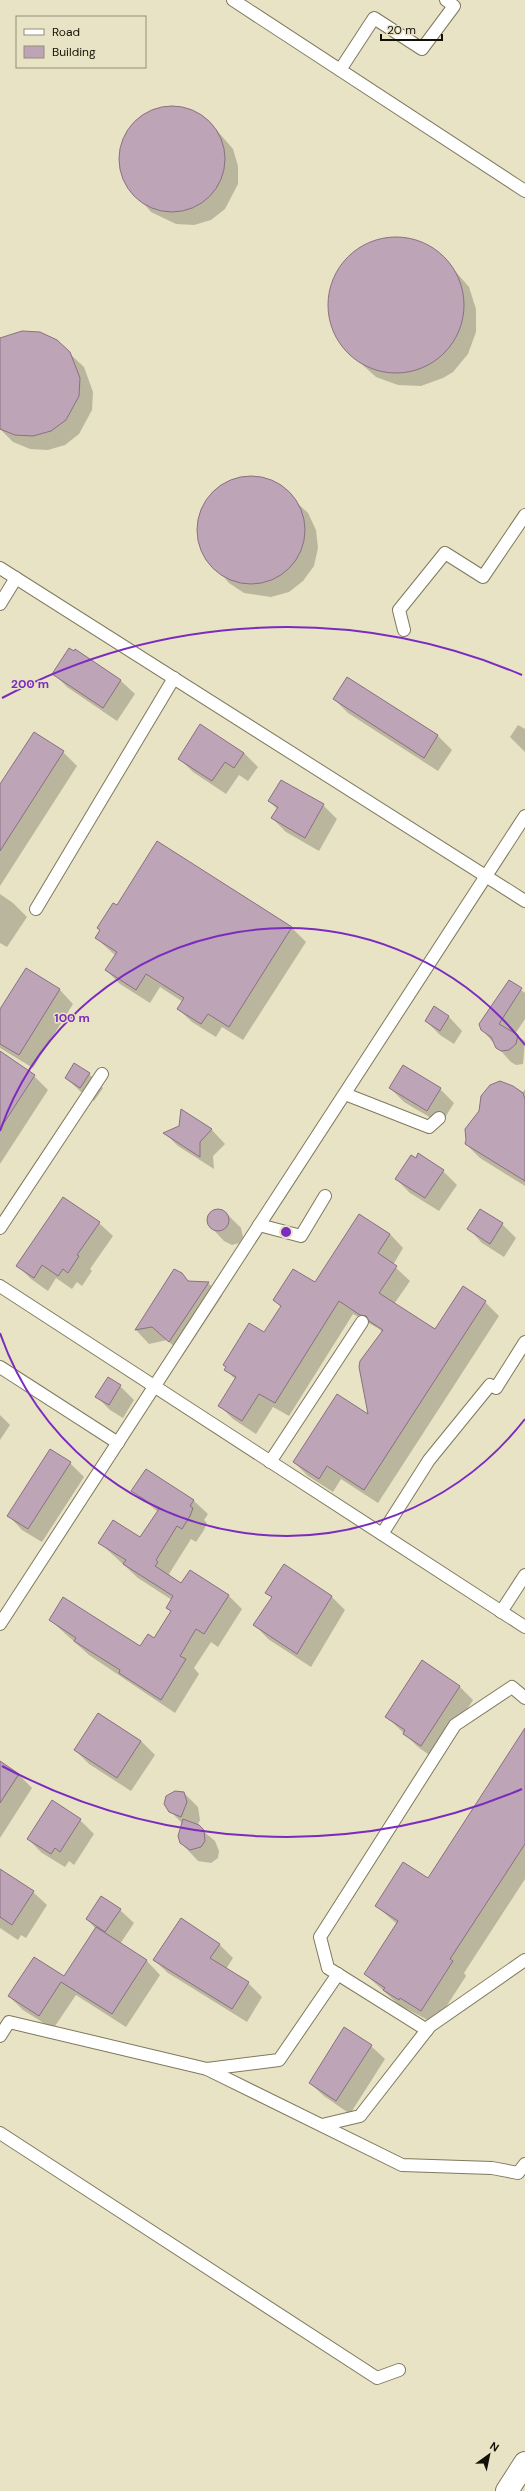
<svg xmlns="http://www.w3.org/2000/svg" width="525" height="2491" font-family="'DM Sans',sans-serif">
<style>
.shadow{fill:#0003}
.building{fill:#bea4b7;stroke:#887082}
.lines{fill:none;stroke-linecap:round;stroke-linejoin:round}
.lane-casing{stroke:#7f795e;stroke-width:14}
.primary-casing{stroke:#7f795e;stroke-width:24}
.lane{stroke:#fff;stroke-width:12}
.primary{stroke:#fff;stroke-width:22}
.ring{fill:none;stroke:#7b2cbf;stroke-width:2}
.centre{fill:#7b2cbf;stroke:#e9e3c5;stroke-width:2}
.ring-label{font-size:12px;text-anchor:middle;font-weight:bold;fill:#7b2cbf;stroke:#e9e3c5;stroke-width:3;stroke-linejoin:round;paint-order:stroke}
</style>
<rect width="100%" height="100%" fill="#e9e3c5"/>
<g class="shadow">
<polygon points="165,107 183,108 208,120 233,149 238,166 238,184 225,209 211,220 194,225 176,224 151,212 126,183 121,166 121,148 134,124 148,113"/>
<polygon points="397,239 420,243 430,248 448,263 469,287 476,309 476,332 468,354 453,372 443,378 421,386 398,385 376,377 344,348 338,338 330,316 331,293 339,272 354,254 374,242"/>
<polygon points="0,341 69,353 84,367 93,392 92,410 79,434 65,445 48,450 30,449 13,442 0,429"/>
<polygon points="254,478 272,482 293,499 308,513 316,530 318,548 314,566 303,581 289,592 271,597 244,593 229,583 204,554 198,527 203,509 213,494 236,480"/>
<polygon points="75,651 121,681 135,694 117,721 67,687 53,673"/>
<polygon points="348,678 438,736 452,750 438,771 348,713 334,699"/>
<polygon points="518,725 525,729 525,752 510,737"/>
<polygon points="63,752 77,766 0,886 0,786"/>
<polygon points="244,753 258,767 248,781 239,775 226,794 193,772 179,758"/>
<polygon points="269,801 323,805 337,819 319,851 286,832 272,818 277,809"/>
<polygon points="157,843 292,928 306,942 243,1040 222,1027 216,1037 192,1022 178,1009 183,1002 160,987 150,1003 120,984 106,970 116,956 96,938"/>
<polygon points="0,894 13,903 27,917 7,947 0,943"/>
<polygon points="26,969 60,990 73,1004 33,1068 0,1048 0,1011"/>
<polygon points="509,981 525,993 525,1019 515,1034 525,1041 523,1064 516,1065 511,1062 482,1030"/>
<polygon points="434,1008 449,1017 462,1031 454,1044 440,1035 426,1021"/>
<polygon points="0,1064 34,1076 48,1090 0,1164"/>
<polygon points="89,1074 103,1088 94,1101 80,1091 66,1078"/>
<polygon points="505,1083 523,1092 525,1089 525,1186 480,1158 466,1144"/>
<polygon points="390,1088 440,1089 454,1103 441,1124 404,1102"/>
<polygon points="181,1110 212,1130 225,1144 213,1156 214,1169 178,1146 165,1133 180,1127"/>
<polygon points="443,1171 457,1185 439,1211 410,1193 396,1179"/>
<polygon points="219,1210 227,1214 241,1228 243,1237 239,1243 232,1245 224,1241 210,1226 208,1220 212,1212"/>
<polygon points="99,1223 113,1236 90,1269 92,1271 82,1286 77,1282 72,1289 56,1278 48,1291 31,1279 18,1266"/>
<polygon points="502,1224 516,1238 504,1257 482,1243 469,1229"/>
<polygon points="390,1234 403,1248 393,1265 410,1281 394,1304 436,1330 485,1302 499,1316 378,1503 341,1479 333,1492 308,1476 294,1462 369,1416 382,1332 379,1329 353,1314 289,1416 273,1407 256,1434 233,1419 220,1406 236,1380 226,1370 265,1333 281,1307 274,1300 316,1283"/>
<polygon points="175,1270 190,1282 208,1283 222,1296 183,1355 167,1340 149,1344 136,1330"/>
<polygon points="120,1386 134,1400 123,1418 110,1410 96,1396"/>
<polygon points="0,1415 10,1425 0,1440"/>
<polygon points="70,1463 84,1477 42,1542 22,1530 9,1516"/>
<polygon points="146,1470 194,1501 208,1514 204,1520 207,1523 204,1530 196,1542 191,1539 169,1574 171,1577 182,1584 228,1595 242,1609 218,1647 211,1642 194,1668 199,1674 175,1713 89,1655 50,1620 141,1647 154,1639 172,1612 167,1608 172,1600 138,1578 100,1543 141,1539 158,1512 133,1491"/>
<polygon points="267,1593 331,1596 345,1610 311,1667 268,1639 255,1625 272,1598"/>
<polygon points="459,1686 473,1700 435,1759 418,1747 386,1716"/>
<polygon points="99,1714 141,1741 155,1755 131,1791 89,1764 75,1750"/>
<polygon points="525,1730 525,1879 464,1973 466,1976 435,2024 398,2004 365,1974 397,1924 376,1906 428,1879"/>
<polygon points="0,1763 18,1774 32,1788 0,1838"/>
<polygon points="184,1793 198,1807 200,1820 197,1826 215,1841 219,1851 218,1858 211,1863 198,1861 184,1846 180,1836 183,1824 170,1811"/>
<polygon points="80,1820 94,1834 74,1865 69,1861 65,1867 42,1853 28,1839"/>
<polygon points="0,1881 33,1892 47,1905 26,1938 21,1935 18,1940 0,1928"/>
<polygon points="120,1910 134,1923 120,1944 147,1961 160,1975 126,2027 76,1995 53,2029 23,2010 9,1996 64,1978 96,1929 87,1919"/>
<polygon points="219,1944 233,1958 226,1969 248,1983 262,1997 247,2022 168,1973 154,1960"/>
<polygon points="371,2046 385,2059 350,2114 324,2096 310,2083"/>
</g>
<g class="building">
<circle cx="172" cy="159" r="53"/>
<circle cx="396" cy="305" r="68"/>
<polygon points="22,331 40,332 57,340 70,352 80,378 79,396 66,420 51,431 33,436 15,435 0,429 0,338"/>
<circle cx="251" cy="530" r="54"/>
<polygon points="69,648 74,651 75,649 121,680 103,708 52,674"/>
<polygon points="347,677 438,735 424,758 333,699"/>
<polygon points="200,724 244,753 234,768 225,762 212,781 178,759"/>
<polygon points="34,732 64,751 0,851 0,784"/>
<polygon points="281,780 324,804 305,838 271,818 278,807 268,801"/>
<polygon points="157,841 292,927 229,1027 208,1014 201,1024 177,1009 184,998 146,974 136,990 105,970 117,952 95,938 100,930 97,928 113,903 117,905"/>
<polygon points="26,968 60,989 19,1055 0,1044 0,1009"/>
<polygon points="509,980 522,988 499,1024 518,1035 516,1044 509,1050 501,1051 496,1048 491,1037 481,1030 479,1024"/>
<polygon points="434,1006 449,1016 440,1031 425,1021"/>
<polygon points="0,1051 35,1075 0,1129"/>
<polygon points="74,1063 90,1073 80,1088 65,1078"/>
<polygon points="403,1065 441,1088 427,1111 389,1088"/>
<polygon points="500,1081 513,1086 523,1093 525,1099 525,1181 465,1144 466,1140 465,1129 479,1111 481,1096 490,1085"/>
<polygon points="181,1109 212,1129 200,1142 200,1157 163,1133 179,1126"/>
<polygon points="418,1153 444,1170 425,1198 395,1179 411,1155 416,1158"/>
<polygon points="63,1197 100,1222 77,1255 79,1256 68,1273 63,1269 58,1276 42,1265 34,1278 16,1266"/>
<circle cx="218" cy="1220" r="11"/>
<polygon points="480,1209 503,1223 490,1244 467,1229"/>
<polygon points="359,1214 390,1234 378,1253 397,1266 379,1293 435,1329 463,1286 486,1301 364,1490 327,1466 319,1479 293,1462 337,1394 368,1414 359,1367 360,1361 383,1330 369,1321 366,1316 360,1315 339,1301 275,1403 259,1394 242,1421 218,1406 236,1377 224,1370 226,1367 223,1365 249,1323 264,1332 281,1306 273,1300 293,1269 315,1282"/>
<polygon points="174,1269 182,1273 188,1281 209,1282 169,1342 152,1327 135,1330"/>
<polygon points="108,1377 121,1385 109,1405 95,1397"/>
<polygon points="50,1449 71,1462 28,1529 7,1516"/>
<polygon points="146,1469 194,1500 190,1506 193,1508 190,1516 182,1529 177,1526 156,1560 158,1562 155,1566 181,1583 190,1570 229,1595 204,1634 196,1629 180,1656 186,1659 161,1700 119,1673 120,1670 74,1641 76,1638 49,1620 63,1597 140,1646 148,1634 154,1638 171,1611 166,1608 173,1596 123,1564 126,1560 98,1543 113,1520 140,1537 159,1509 131,1491"/>
<polygon points="284,1564 332,1596 297,1654 253,1625 272,1597 265,1593"/>
<polygon points="422,1660 460,1686 421,1746 403,1734 405,1730 385,1717"/>
<polygon points="98,1713 141,1741 117,1778 74,1750"/>
<polygon points="525,1728 525,1844 450,1959 453,1961 421,2011 400,1998 399,2000 383,1990 385,1988 364,1974 398,1921 375,1906 403,1862 428,1878"/>
<polygon points="0,1761 19,1774 0,1803"/>
<polygon points="175,1791 184,1792 187,1802 181,1817 169,1812 164,1804 166,1796"/>
<polygon points="52,1800 81,1819 60,1852 55,1848 51,1854 27,1839"/>
<polygon points="183,1819 199,1825 204,1830 205,1841 201,1847 190,1850 180,1843 178,1836"/>
<polygon points="0,1869 34,1891 12,1925 0,1917"/>
<polygon points="101,1896 121,1909 105,1932 86,1919"/>
<polygon points="181,1918 220,1944 210,1958 249,1982 232,2009 153,1960"/>
<polygon points="96,1927 147,1960 112,2014 61,1982 39,2016 8,1996 34,1957 64,1976"/>
<polygon points="344,2027 372,2045 336,2101 309,2083"/>
</g>
<g class="lines">
<g class="lane-casing">
<g id="lane">
<polyline points="233,0 525,191"/>
<polyline points="340,70 374,18 422,49 454,6 446,0"/>
<polyline points="0,568 525,901"/>
<polyline points="0,604 16,578"/>
<polyline points="404,630 399,610 445,553 483,577 525,515"/>
<polyline points="36,909 174,678"/>
<polyline points="345,1094 429,1127 439,1118"/>
<polyline points="259,1225 301,1236 325,1196"/>
<polyline points="0,1228 102,1074"/>
<polyline points="0,1286 525,1627"/>
<polyline points="0,1367 118,1443"/>
<polyline points="270,1462 362,1322"/>
<polyline points="382,1534 429,1460 490,1385 496,1388 525,1342"/>
<polyline points="501,1612 525,1575"/>
<polyline points="0,1624 525,816"/>
<polyline points="427,2030 328,1968 320,1937 455,1725 512,1687 525,1698"/>
<polyline points="0,2036 9,2022 207,2069 402,2165 492,2168 518,2173 525,2164"/>
<polyline points="207,2069 279,2060 338,1974"/>
<polyline points="322,2125 360,2116 430,2026 525,1960"/>
<polyline points="0,2133 377,2378 399,2370"/>
</g>
</g>
<g class="primary-casing">
<polyline id="primary" points="507,2491 525,2463"/>
</g>
<use href="#lane" class="lane"/>
<use href="#primary" class="primary"/>
</g>
<g class="ring">
<path d="M525 1419A303 303 0 0 1 0 1333M0 1131A303 303 0 0 1 525 1045"/>
<path d="M522 1789A605 605 0 0 1 2 1766M2 698A605 605 0 0 1 522 675"/>
</g>
<circle cx="286" cy="1232" r="6" class="centre"/>
<g class="ring-label">
<text x="30" y="688">200 m</text>
<text x="72" y="1022">100 m</text>
</g>
<rect x="16" y="16" width="130" height="52" fill="#e9e3c5" stroke="#938f79"/>
<rect x="24" y="29" width="20" height="6" fill="#ffffff" stroke="#938f79"/>
<text x="52" y="36" font-size="12" fill="#131106">Road</text>
<rect x="24" y="46" width="20" height="12" fill="#bea4b7" stroke="#938f79"/>
<text x="52" y="56" font-size="12" fill="#131106">Building</text>
<g transform="translate(489 2455) rotate(33)" stroke="#e9e3c5" stroke-width="3" paint-order="stroke">
<path d="M0-3L7 15L0 10L-7 15Z" fill="#131106"/>
<text y="-6" font-size="11" font-weight="bold" text-anchor="middle" fill="#131106">N</text>
</g>
<path d="M381 34v6h61v-6" fill="none" stroke="#131106" stroke-width="2"/>
<text x="387" y="34" font-size="12" fill="#131106" stroke="#e9e3c5" stroke-width="3" paint-order="stroke">20 m</text>
</svg>
